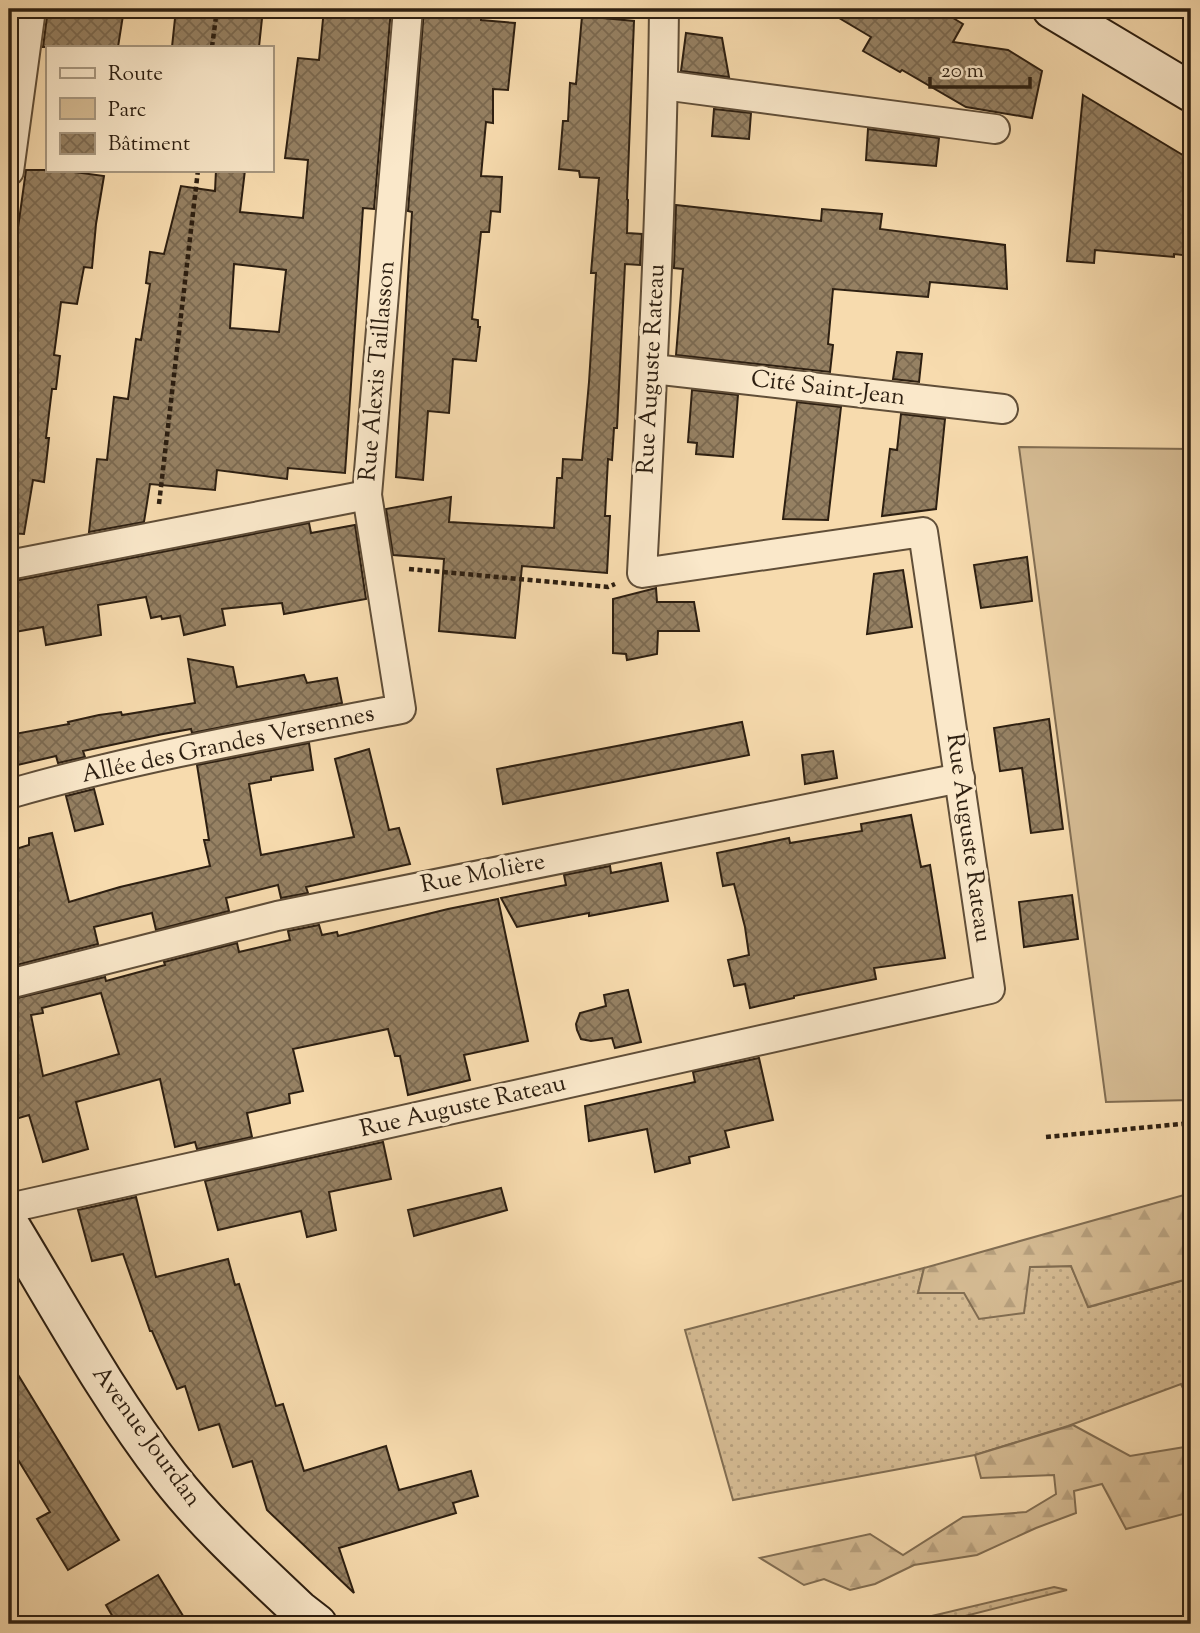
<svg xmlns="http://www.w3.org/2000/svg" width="1200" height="1633" font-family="'Sorts Mill Goudy',serif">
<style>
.grass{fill:url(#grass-dots);stroke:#816d52;stroke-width:2}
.forest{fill:url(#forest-firs);stroke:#816d52;stroke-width:2}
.green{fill:#d5bb93;stroke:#816d52;stroke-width:2}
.building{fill:url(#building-cross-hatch);stroke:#2d1f11;stroke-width:2;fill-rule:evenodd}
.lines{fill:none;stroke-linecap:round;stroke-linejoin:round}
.street-casing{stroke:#604e38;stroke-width:32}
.secondary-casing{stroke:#2d1f11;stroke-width:42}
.path{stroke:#2d1f11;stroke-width:4.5;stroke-dasharray:5 3.5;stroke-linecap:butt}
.street{stroke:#fae8ca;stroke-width:28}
.secondary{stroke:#fae8ca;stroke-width:38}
.labels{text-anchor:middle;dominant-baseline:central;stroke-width:7;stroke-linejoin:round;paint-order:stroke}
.street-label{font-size:24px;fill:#2d1f11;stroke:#fae8ca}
</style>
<defs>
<pattern id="grass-dots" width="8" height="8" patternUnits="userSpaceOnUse" patternTransform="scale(1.75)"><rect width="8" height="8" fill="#d5bb93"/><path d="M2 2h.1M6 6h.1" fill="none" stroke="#b7a07e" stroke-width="1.8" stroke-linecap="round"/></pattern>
<pattern id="forest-firs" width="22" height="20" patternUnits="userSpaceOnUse" patternTransform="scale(1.75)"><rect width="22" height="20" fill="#d5bb93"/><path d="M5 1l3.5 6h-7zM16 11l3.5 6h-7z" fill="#b7a07e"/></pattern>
<pattern id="building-cross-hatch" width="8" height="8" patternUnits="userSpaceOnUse" patternTransform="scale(1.75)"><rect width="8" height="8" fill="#968163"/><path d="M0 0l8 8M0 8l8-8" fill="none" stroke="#7b6950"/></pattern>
</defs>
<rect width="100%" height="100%" fill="#f7dbae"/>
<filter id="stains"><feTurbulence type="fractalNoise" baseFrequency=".00286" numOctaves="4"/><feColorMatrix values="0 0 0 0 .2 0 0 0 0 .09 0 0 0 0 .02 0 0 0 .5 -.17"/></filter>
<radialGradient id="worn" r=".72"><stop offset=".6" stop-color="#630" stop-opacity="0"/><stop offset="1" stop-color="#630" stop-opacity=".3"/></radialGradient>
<g class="grass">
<polygon points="1071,1266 1089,1307 1191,1278 1191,1405 1181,1384 1068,1426 975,1455 733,1500 685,1330 924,1268 918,1293 1030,1267"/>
<polygon points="1054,1587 1067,1590 934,1624 898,1624"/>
</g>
<g class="forest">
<polygon points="1191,1193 1191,1278 1088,1307 1071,1266 1030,1267 1024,1313 979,1319 964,1293 918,1293 924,1268"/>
<polygon points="1073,1425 1130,1456 1191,1446 1191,1512 1126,1529 1102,1484 1074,1491 1076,1513 1036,1528 977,1555 914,1565 875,1584 850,1590 824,1579 804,1585 760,1558 870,1534 903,1555 963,1517 1026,1512 1056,1494 1054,1475 981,1478 975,1455"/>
</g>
<polygon class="green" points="1019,447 1191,449 1191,1100 1106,1102"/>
<g class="building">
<polygon points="48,9 124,9 118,47 43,47"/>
<polygon points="176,9 263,9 259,47 172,47"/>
<path d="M324 9H391L374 209 363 208 345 473 288 468 287 479 217 470 215 490 150 484 144 522 89 532 97 459 107 460 114 397 128 399 136 339 141 340 150 284 146 283 150 252 164 254 181 186 215 191 216 170H245L240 212 303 218 308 160 285 158 298 58 319 60ZM234 264 286 270 279 332 230 328Z"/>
<polygon points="424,9 481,9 481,20 515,23 508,90 493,89 493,123 486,122 481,176 502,177 500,212 491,211 489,232 481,232 472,319 478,320 478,327 480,327 476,361 453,359 449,413 428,411 423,480 396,477 412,212 408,211"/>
<polygon points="824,9 938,9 963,24 953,42 1008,50 1042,71 1032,118 966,107 902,70 900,72 863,51 871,37"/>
<polygon points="582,16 634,21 627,199 628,200 627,233 642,234 640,265 625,264 617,428 614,428 612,460 608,459 605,516 610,516 607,573 522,566 515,638 439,631 444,559 393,555 386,509 451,497 449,522 554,528 557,478 562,478 563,459 582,460 589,382 596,273 591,273 599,178 580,177 579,171 559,169 563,121 568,121 570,83 576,84"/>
<polygon points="686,33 722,38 729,77 681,71"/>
<polygon points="1083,95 1191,160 1191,256 1174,254 1174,257 1095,250 1094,263 1067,261"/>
<polygon points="714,109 751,113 749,139 712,136"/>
<polygon points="868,129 939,138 936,166 866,160"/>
<polygon points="26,170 60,170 104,176 96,224 92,268 84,267 77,304 61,302 54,355 60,356 56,389 52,389 46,438 49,438 44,482 33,480 24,534 9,533 9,293"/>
<polygon points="676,205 821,221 822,209 882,214 880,229 1005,245 1007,289 930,282 928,297 833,289 828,344 833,345 830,372 676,355 683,269 674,268"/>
<polygon points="897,352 922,354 919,382 893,379"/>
<polygon points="692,390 738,395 733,457 696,454 697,443 688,442"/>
<polygon points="797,402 841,407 828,520 783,519"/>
<polygon points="901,414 945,419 936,509 882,516 890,449 897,450"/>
<polygon points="309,523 311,533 355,525 366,599 284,614 282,603 222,609 225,625 184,635 180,616 162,619 161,616 151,618 146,597 98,605 101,635 46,645 43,627 9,633 9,582"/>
<polygon points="1027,557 1032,601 981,608 974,565"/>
<polygon points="903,570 912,627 867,634 874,574"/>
<polygon points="656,588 657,602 694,602 699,631 658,631 657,654 627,660 626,654 613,653 613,599"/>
<polygon points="188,659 233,667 237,687 304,675 307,683 337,678 342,703 192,733 191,729 163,734 83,751 85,757 58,763 56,756 9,767 9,735 69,724 68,722 99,715 121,712 122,715 195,703"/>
<polygon points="1049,719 1063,829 1031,833 1022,768 1000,771 994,728"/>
<polygon points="742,722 749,755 503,804 497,769"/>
<polygon points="309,743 313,770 271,777 271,780 249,784 261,855 354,837 335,759 369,749 389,830 399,828 410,864 306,887 308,893 281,898 278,885 226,898 229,911 156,930 152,913 94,927 98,944 9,967 9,851 29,845 29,838 52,833 69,902 120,887 210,866 204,840 209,840 197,765"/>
<polygon points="833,751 837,778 805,784 802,755"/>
<polygon points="94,789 103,824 75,831 66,796"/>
<polygon points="911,815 921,867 930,865 945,958 874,968 876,979 794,996 794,998 750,1008 745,984 734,986 728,960 749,955 745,927 734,884 723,886 717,853 789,838 790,843 862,831 861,824"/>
<polygon points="661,863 668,901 589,916 589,913 517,927 501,898 566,885 564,875 610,866 611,873"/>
<polygon points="1072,895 1078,939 1024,947 1019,902"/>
<path d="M498 899 528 1041 464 1055 470 1080 408 1095 400 1056H395L388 1029 293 1049 303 1091 289 1094 290 1103 247 1113 252 1137 197 1149 195 1142 175 1147 160 1079 76 1102 88 1149 43 1162 29 1115 9 1121V1000L105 977 106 981 165 965 164 962 237 943 239 952 290 940 288 931 319 925 322 935 337 932 338 936 448 909ZM101 993 119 1054 43 1076 31 1015 43 1013 42 1008Z"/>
<polygon points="628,990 641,1042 615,1048 612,1038 591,1041 581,1039 577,1030 576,1024 580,1013 606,1006 604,995"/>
<polygon points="759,1058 773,1120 725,1131 729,1147 689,1157 690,1163 655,1172 647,1129 589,1141 585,1106 695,1082 693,1072"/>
<polygon points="383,1142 391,1179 329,1192 336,1230 307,1237 301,1211 218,1230 205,1181"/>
<polygon points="501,1188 507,1210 414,1236 408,1210"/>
<polygon points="136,1197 156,1277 228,1259 235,1285 239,1284 276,1406 283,1404 304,1471 386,1446 399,1490 471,1471 478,1496 453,1503 456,1513 339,1548 354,1593 267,1510 252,1461 233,1467 219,1424 199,1430 185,1386 177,1389 152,1331 150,1331 123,1254 92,1261 78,1210"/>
<polygon points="9,1360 119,1540 68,1570 37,1519 50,1512 9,1445"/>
<polygon points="158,1575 188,1624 117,1624 106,1605"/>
</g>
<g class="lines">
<g class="street-casing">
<g id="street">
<polyline points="663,85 995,129"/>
<polyline points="9,171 31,9"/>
<polyline points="653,369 1003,409"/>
<polyline points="9,565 367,495"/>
<path d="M9 794C137 757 270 734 401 709L367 495 408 9"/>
<polyline points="9,984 277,916 960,778"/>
<path d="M9 1208 990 989 923 532 642 573C652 385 662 197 664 9"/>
</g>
</g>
<g class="secondary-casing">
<g id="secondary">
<polyline points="1052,9 1191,92"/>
<path d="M9 1224C60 1308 108 1397 169 1476 207 1525 254 1567 299 1610L317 1624"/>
</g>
</g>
<g class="path">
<polyline points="212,47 217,9"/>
<polyline points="159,504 198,170"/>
<polyline points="409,569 608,587 615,584"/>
<polyline points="1046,1137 1191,1123"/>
</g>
<use href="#street" class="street"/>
<use href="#secondary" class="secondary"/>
</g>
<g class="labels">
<g class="street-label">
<text transform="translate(652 369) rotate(-87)">Rue Auguste Rateau</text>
<text transform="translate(378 371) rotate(-85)">Rue Alexis Taillasson</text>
<text transform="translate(828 389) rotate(7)">Cité Saint-Jean</text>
<text transform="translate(228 745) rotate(-12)">Allée des Grandes Versennes</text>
<text transform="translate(968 838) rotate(82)">Rue Auguste Rateau</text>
<text transform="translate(483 874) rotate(-11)">Rue Molière</text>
<text transform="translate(463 1107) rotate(-13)">Rue Auguste Rateau</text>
<text transform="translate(146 1437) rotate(54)">Avenue Jourdan</text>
</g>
</g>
<rect width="1200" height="1633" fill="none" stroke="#f7dbae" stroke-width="35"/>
<rect x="10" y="10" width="1179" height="1612" fill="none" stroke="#2d1f11" stroke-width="3.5"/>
<rect x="18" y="18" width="1165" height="1598" fill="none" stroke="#2d1f11" stroke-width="2"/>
<rect x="46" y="46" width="228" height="126" fill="#fae8ca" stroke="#a89880" stroke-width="2"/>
<rect x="60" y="68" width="35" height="10" fill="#fae8ca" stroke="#a89880" stroke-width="2"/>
<text x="108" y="80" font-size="21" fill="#2d1f11">Route</text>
<rect x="60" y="98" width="35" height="21" fill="#d5bb93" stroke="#a89880" stroke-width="2"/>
<text x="108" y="116" font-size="21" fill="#2d1f11">Parc</text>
<rect x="60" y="133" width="35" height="21" fill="url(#building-cross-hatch)" stroke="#a89880" stroke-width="2"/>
<text x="108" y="150" font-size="21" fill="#2d1f11">Bâtiment</text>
<path d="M930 77v10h100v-10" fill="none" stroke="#2d1f11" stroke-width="3.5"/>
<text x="941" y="77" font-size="21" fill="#2d1f11" stroke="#fae8ca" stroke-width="5" paint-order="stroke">20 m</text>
<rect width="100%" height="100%" filter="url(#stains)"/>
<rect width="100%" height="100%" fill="url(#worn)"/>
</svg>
